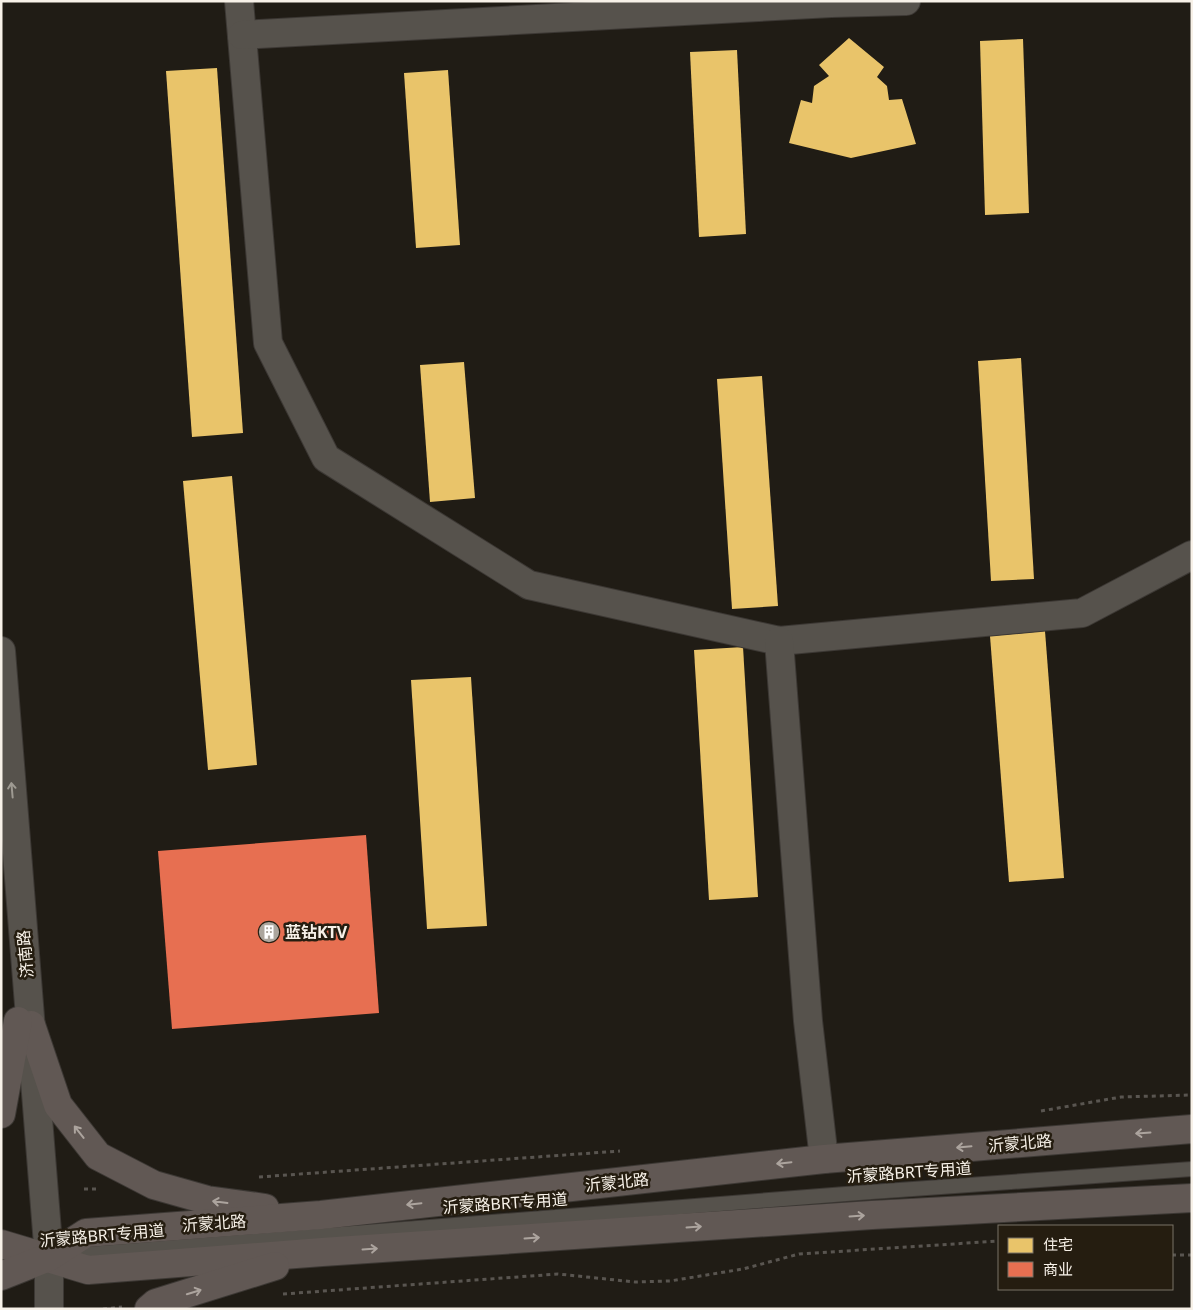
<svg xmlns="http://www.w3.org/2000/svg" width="1193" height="1310" font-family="'Noto Sans','Noto Sans SC',sans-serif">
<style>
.homes{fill:#e9c46a}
.shops{fill:#e76f51}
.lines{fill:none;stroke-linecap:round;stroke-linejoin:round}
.service-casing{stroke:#3c3834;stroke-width:16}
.minor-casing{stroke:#3c3834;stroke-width:30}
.tertiary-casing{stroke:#3c3834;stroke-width:30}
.primary-casing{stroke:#3c3834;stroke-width:30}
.path{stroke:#595550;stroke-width:3;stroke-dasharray:4 4;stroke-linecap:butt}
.service{stroke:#56524c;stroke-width:14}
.minor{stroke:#56524c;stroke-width:28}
.tertiary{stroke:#56524c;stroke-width:28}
.primary{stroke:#615854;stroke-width:28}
.oneway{stroke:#9e9a92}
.oneway2{stroke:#aca49e}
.labels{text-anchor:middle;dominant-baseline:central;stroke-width:5;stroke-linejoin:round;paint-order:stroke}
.poi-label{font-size:16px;font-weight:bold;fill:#f7f1e8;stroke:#251d10;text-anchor:start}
.street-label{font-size:16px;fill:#f7f1e8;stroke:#251d10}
</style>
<rect width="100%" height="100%" fill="#201c15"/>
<g class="homes">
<polygon points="849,38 884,67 877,77 887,86 889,100 902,99 916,144 851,158 789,143 801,100 812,103 814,86 829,76 819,65"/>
<polygon points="1023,39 1029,213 985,215 980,41"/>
<polygon points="737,50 746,234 699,237 690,52"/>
<polygon points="217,68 243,433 192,437 166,71"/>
<polygon points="448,70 460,245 416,248 404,73"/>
<polygon points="1021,358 1034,579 991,581 978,361"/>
<polygon points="464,362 475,498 430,502 420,365"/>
<polygon points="762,376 778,606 732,609 717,379"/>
<polygon points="232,476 257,765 208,770 183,481"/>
<polygon points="1045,631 1064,878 1009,882 990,636"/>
<polygon points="743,647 758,897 709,900 694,650"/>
<polygon points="471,677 487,926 427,929 411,680"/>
</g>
<polygon class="shops" points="366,835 379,1013 172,1029 158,851"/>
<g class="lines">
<g class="service-casing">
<polyline id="service" points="64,1256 871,1192 1192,1169"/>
</g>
<g class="minor-casing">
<g id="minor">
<polyline points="239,1 268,343 326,458 529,585 779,641 1082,613 1192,555"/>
<polyline points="242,35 831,3 906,1"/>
<polyline points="779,641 808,1021 824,1159"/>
</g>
</g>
<g class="tertiary-casing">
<polyline id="tertiary" points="1,651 49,1257 49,1309"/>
</g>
<g class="primary-casing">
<g id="primary">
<polyline points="31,1025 58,1105 98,1156 154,1185 207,1200 265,1208"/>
<polyline points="1,1114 18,1021"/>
<polyline points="1,1244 88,1270 322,1252 872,1215 1192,1198"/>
<polyline points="1,1276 49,1257 86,1233 321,1215 824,1159 1192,1129"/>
<polyline points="149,1309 156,1303 275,1266"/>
</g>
</g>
<g class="path">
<polyline points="1041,1111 1121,1097 1192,1095"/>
<polyline points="259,1177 620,1151"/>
<polyline points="84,1189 98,1189"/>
<polyline points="1172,1255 1192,1255"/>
<polyline points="283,1294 558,1274 635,1282 670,1281 743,1269 799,1254 999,1241"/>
<polyline points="103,1309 122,1307"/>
</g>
<use href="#service" class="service"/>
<use href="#minor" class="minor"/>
<use href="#tertiary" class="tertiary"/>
<use href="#primary" class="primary"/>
</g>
<defs><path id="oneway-shaft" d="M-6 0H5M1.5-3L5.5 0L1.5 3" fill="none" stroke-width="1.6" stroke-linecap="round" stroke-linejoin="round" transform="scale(1.25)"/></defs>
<use class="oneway" href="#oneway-shaft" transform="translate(12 790) rotate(-95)"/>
<g class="oneway2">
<use href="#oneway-shaft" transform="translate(79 1132) rotate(-128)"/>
<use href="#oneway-shaft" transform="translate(1143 1133) rotate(176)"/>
<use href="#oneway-shaft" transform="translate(964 1147) rotate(175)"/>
<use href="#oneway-shaft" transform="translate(784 1163) rotate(174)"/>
<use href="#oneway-shaft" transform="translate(220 1202) rotate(-173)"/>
<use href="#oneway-shaft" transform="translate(414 1204) rotate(174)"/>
<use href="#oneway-shaft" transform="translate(857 1216) rotate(-4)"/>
<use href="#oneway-shaft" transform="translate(694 1227) rotate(-4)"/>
<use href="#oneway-shaft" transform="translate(532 1238) rotate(-4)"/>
<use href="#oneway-shaft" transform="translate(370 1249) rotate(-4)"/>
<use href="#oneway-shaft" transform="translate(194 1292) rotate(-17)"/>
</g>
<defs>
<g id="building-disc" transform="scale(1.125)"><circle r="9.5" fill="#aca69e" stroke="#251d10"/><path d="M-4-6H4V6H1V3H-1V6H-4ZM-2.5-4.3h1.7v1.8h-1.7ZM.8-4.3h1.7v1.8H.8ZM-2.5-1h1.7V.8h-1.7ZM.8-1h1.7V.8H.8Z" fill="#fff"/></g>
</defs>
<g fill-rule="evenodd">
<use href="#building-disc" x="269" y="932"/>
</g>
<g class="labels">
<g class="poi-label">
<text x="285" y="932">蓝钻KTV</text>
</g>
<g class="street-label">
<text transform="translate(25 954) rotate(-95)">济南路</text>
<text transform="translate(1020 1143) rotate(-5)">沂蒙北路</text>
<text transform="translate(909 1172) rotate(-4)">沂蒙路BRT专用道</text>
<text transform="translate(617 1182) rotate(-6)">沂蒙北路</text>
<text transform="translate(505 1203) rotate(-4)">沂蒙路BRT专用道</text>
<text transform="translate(214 1223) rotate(-4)">沂蒙北路</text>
<text transform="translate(102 1235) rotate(-5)">沂蒙路BRT专用道</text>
</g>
</g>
<rect width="1193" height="1310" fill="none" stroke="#f7f1e8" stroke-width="5"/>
<rect x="998" y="1225" width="175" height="65" fill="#251d10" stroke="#797266"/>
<rect x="1008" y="1238" width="25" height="15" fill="#e9c46a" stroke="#797266"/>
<text x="1043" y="1250" font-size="15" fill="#f7f1e8">住宅</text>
<rect x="1008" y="1262" width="25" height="15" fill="#e76f51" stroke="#797266"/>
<text x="1043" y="1275" font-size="15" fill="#f7f1e8">商业</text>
</svg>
